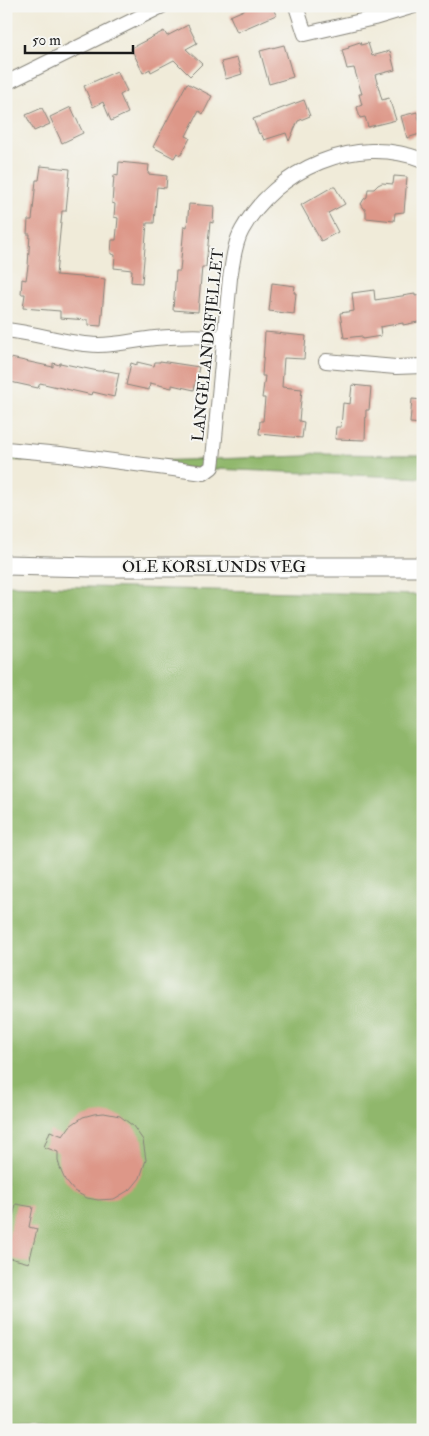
<svg xmlns="http://www.w3.org/2000/svg" width="429" height="1436" font-family="'IM FELL Double Pica',serif">
<style>
.forest{fill:#90b76c;stroke:#566a44}
.building{fill:#dd9788}
.lines{fill:none;stroke-linecap:round;stroke-linejoin:round}
.street-casing{stroke:#86847a;stroke-width:16}
.secondary-casing{stroke:#86847a;stroke-width:21}
.street{stroke:#fff;stroke-width:14}
.secondary{stroke:#fff;stroke-width:19}
.labels{text-anchor:middle;dominant-baseline:central;stroke-width:4;stroke-linejoin:round;paint-order:stroke}
.street-label{font-size:16px;fill:#1c1c1c;stroke:#f6f6f2}
</style>
<rect width="100%" height="100%" fill="#f6f6f2"/>
<filter id="ink" filterUnits="userSpaceOnUse"><feTurbulence type="fractalNoise" baseFrequency=".02" numOctaves="2"/><feDisplacementMap in="SourceGraphic" scale="10" xChannelSelector="R" yChannelSelector="G"/><feConvolveMatrix kernelMatrix="1 2 1 2 8 2 1 2 1" color-interpolation-filters="sRGB"/></filter>
<filter id="wash" filterUnits="userSpaceOnUse"><feTurbulence type="fractalNoise" baseFrequency=".0096" numOctaves="4" result="noise"/><feDisplacementMap in="SourceGraphic" scale="20" xChannelSelector="R" yChannelSelector="G"/><feGaussianBlur stdDeviation="1.12" result="paint"/><feColorMatrix in="noise" values="0 0 0 0 0 0 0 0 0 0 0 0 0 0 0 0 0 1.4 0 .05"/><feComposite in="paint" operator="in"/></filter>
<g filter="url(#wash)">
<rect width="100%" height="100%" fill="#f0ebd9"/>
<g class="forest">
<polygon points="6,449 121,462 304,456 314,453 314,454 423,455 423,478 6,460"/>
<polygon points="6,585 423,595 423,1430 6,1430"/>
</g>
<g id="blocks">
<g class="building">
<polygon points="253,6 272,6 276,15 237,32 230,16"/>
<polygon points="188,25 197,43 186,49 202,64 190,76 174,60 151,72 150,69 143,73 131,48 164,31 167,36"/>
<polygon points="360,42 361,45 368,43 372,56 390,51 395,70 375,75 382,100 389,98 396,120 368,127 365,117 360,118 357,107 362,105 359,94 362,94 354,68 347,69 342,50 349,48 348,46"/>
<polygon points="284,45 293,77 269,84 260,51"/>
<polygon points="237,58 242,74 226,79 221,62"/>
<polygon points="117,71 127,91 120,95 128,113 111,121 103,102 93,107 84,86"/>
<polygon points="187,83 212,96 203,114 199,111 186,136 190,138 181,155 177,153 174,158 153,147"/>
<polygon points="304,100 310,116 298,121 289,141 286,133 264,140 261,133 259,134 253,119"/>
<polygon points="71,107 83,133 62,143 50,117"/>
<polygon points="42,108 50,124 34,131 26,115"/>
<polygon points="417,112 423,133 407,138 401,116"/>
<polygon points="119,162 149,165 148,174 167,176 166,188 157,187 154,223 147,223 142,283 131,282 132,270 114,268 115,255 111,254 112,240 116,240 118,218 114,217 115,204 112,203 114,175 118,176"/>
<polygon points="41,166 70,169 66,211 62,211 56,275 105,279 101,326 88,325 88,320 60,318 60,311 23,308 25,294 21,294 22,279 26,280 28,266 30,234 27,234 28,220 32,220 36,180 39,180"/>
<polygon points="394,176 407,177 404,212 395,213 394,221 366,218 366,211 361,204 364,199 367,197 368,189 374,189 378,185 382,183 393,184"/>
<polygon points="332,187 335,187 345,204 328,213 338,232 321,241 301,205"/>
<polygon points="189,204 214,206 213,223 210,222 206,267 202,267 198,312 173,310 176,271 180,271 184,226 187,227"/>
<polygon points="272,283 295,286 294,293 296,293 294,314 269,311"/>
<polygon points="374,290 375,300 415,294 415,296 423,295 423,321 403,325 403,323 380,327 381,336 362,339 362,336 344,338 340,313 354,311 352,293"/>
<polygon points="265,332 306,336 304,359 284,358 282,387 302,389 299,421 304,422 302,438 259,434 260,421 263,421 265,398 262,398 265,376 262,376"/>
<polygon points="6,357 53,367 53,363 59,365 60,363 98,371 103,371 103,370 119,373 114,397 93,392 92,395 40,383 38,388 6,381"/>
<polygon points="160,361 199,367 194,390 172,385 172,388 150,383 149,390 126,385 131,363 137,365 137,362 154,366 155,362 160,362"/>
<polygon points="352,385 371,387 369,410 366,410 365,440 335,439 336,427 341,427 343,403 350,404"/>
<polygon points="412,399 423,400 423,424 410,423"/>
<polygon points="104,1113 120,1116 133,1126 143,1140 146,1160 140,1178 131,1189 114,1199 98,1200 87,1198 74,1191 65,1180 61,1171 58,1161 58,1152 44,1147 50,1131 63,1136 70,1126 83,1117 94,1114"/>
<polygon points="16,1204 33,1207 29,1227 37,1229 29,1263 6,1257 6,1247"/>
</g>
</g>
</g>
<g filter="url(#ink)">
<use href="#blocks" fill-opacity="0" stroke="#86847a" stroke-width="1"/>
<g class="lines">
<g class="street-casing">
<g id="street">
<polyline points="296,6 305,34 374,18 414,6"/>
<polyline points="6,83 162,6"/>
<path d="M6 330C37 333 66 344 98 345 117 345 136 340 155 338 178 336 202 335 225 338"/>
<polyline points="326,361 396,367 423,366"/>
<path d="M6 449 60 454 204 473 212 467 213 459 230 278C233 262 234 244 242 230 276 169 356 133 423 160"/>
</g>
</g>
<g class="secondary-casing">
<polyline id="secondary" points="6,565 92,567 423,567"/>
</g>
<use href="#street" class="street"/>
<use href="#secondary" class="secondary"/>
</g>
</g>
<g class="labels">
<g class="street-label">
<text transform="translate(208 345) rotate(-84)">LANGELANDSFJELLET</text>
<text x="214" y="567">OLE KORSLUNDS VEG</text>
</g>
</g>
<rect width="429" height="1436" fill="none" stroke="#f6f6f2" stroke-width="25"/>
<path d="M25 45v8h108v-8" fill="none" stroke="#1c1c1c" stroke-width="2.5"/>
<text x="32" y="45" font-size="15" fill="#1c1c1c" stroke="#f6f6f2" stroke-width="4" paint-order="stroke">50 m</text>
</svg>
